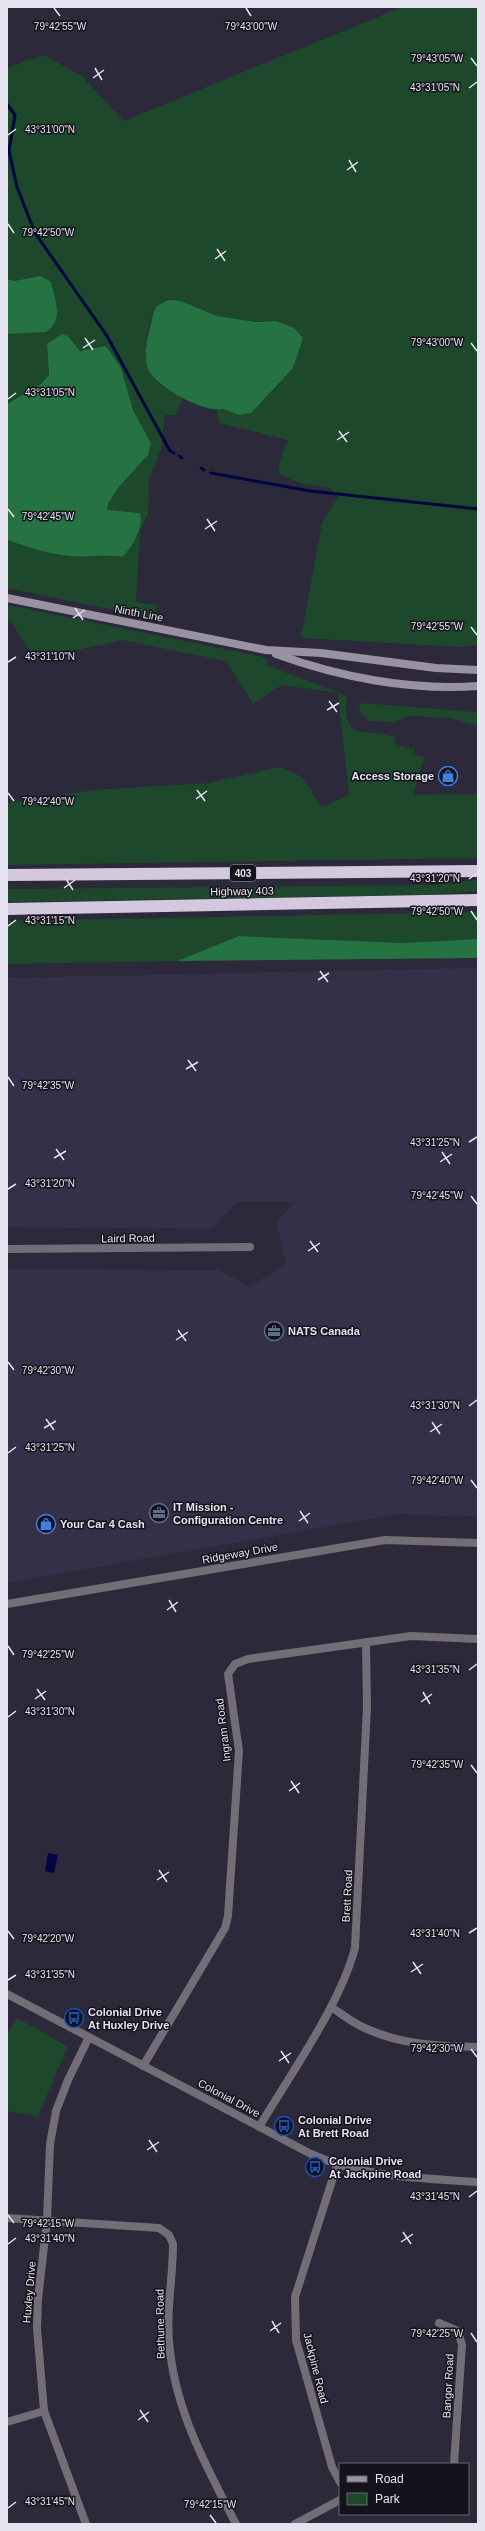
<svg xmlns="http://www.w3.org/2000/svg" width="485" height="2531" font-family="Helvetica,sans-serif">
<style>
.built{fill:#343048}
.green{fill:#1d482c}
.forest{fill:#257242}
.water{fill:#00063f}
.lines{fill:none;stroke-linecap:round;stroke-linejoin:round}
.stream{stroke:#00063f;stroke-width:3}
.minor{stroke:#726d76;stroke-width:8}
.tertiary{stroke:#726d76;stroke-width:8}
.secondary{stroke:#9a92a0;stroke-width:8}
.motorway{stroke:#d4c8df;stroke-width:12}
.ticks{fill:none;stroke:#e5e3ef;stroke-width:1.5}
.labels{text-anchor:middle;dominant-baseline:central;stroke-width:3;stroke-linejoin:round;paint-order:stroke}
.shield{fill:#14131b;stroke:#a6a5af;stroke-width:1}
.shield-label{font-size:10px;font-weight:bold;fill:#e5e3ef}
.street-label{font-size:11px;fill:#e5e3ef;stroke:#14131b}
.poi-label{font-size:11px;font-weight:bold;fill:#e5e3ef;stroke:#14131b;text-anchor:start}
.ticks-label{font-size:10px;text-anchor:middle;fill:#e5e3ef;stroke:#14131b;stroke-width:3;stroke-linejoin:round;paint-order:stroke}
</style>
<rect width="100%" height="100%" fill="#2c293b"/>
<polygon class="built" points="478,968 478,1517 398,1514 7,1583 7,1269 218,1270 250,1287 286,1263 276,1222 295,1202 237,1202 212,1229 7,1227 7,978"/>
<g class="green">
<path d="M402 7H478V645L461 647 301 638 322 523 338 497 330 488 303 484 280 475 279 463 288 440 219 423 217 411 222 409 239 415 276 321C256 322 236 321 217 316 194 309 181 293 157 306 145 326 140 365 158 382 165 390 176 391 183 400L175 415H165L161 449 149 480 148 515 140 530 136 602 158 605 150 617 7 588V540C28 547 47 554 70 556 87 558 104 554 122 557L107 510C108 486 137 474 147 455 149 452 150 447 151 443L133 410 121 368 80 351 68 336 62 334 47 344 49 375 41 384 7 404V334H21L40 276 14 281 7 279V68L44 55 82 76 124 121Z"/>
<path d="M7 605 268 658 266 665 339 693 347 697C341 742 365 728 396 737L394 744 412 749 416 742 413 754 424 757 413 795 478 794V858L7 865V803L94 790 209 783 279 767 302 777 322 807 349 795 338 693 282 685 253 704 226 661 123 640 35 659 11 622 7 621Z"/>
<polygon points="360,703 478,712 478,726 450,718 407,716 396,722 368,721 359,710"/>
<polygon points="478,880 478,891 422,895 7,902 7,889 433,885"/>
<polygon points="478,912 478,939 403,943 239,936 177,961 7,964 7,921"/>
<polygon points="17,2018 65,2045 67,2048 38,2116 7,2111 7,2035"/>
</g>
<g class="forest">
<path d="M40 276 51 282C55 300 65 322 45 332L7 334V279L14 281Z"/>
<path d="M168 300 181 301 217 316 256 322 276 321 294 328 303 338 293 368 251 413 239 415 223 409C205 414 151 385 147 366 143 347 150 329 154 311L157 306Z"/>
<path d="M62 334 68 336 80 351 106 346 121 368 133 410 151 443 148 455 117 489 108 504 107 510 140 513C144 527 132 548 122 557 104 554 87 558 70 556 47 554 28 547 7 540V404L41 384 49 375 47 344Z"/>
<polygon points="239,936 403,943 478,939 478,958 177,961"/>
</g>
<polygon class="water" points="48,1853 58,1855 54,1873 45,1871"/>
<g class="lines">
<g class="stream">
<polyline points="7,104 15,115 9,151 17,187 35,233 107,336 170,451 174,453"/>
<polyline points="179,456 182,458"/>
<polyline points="201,468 204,470"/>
<polyline points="211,473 310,491 478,509"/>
</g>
<g class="minor">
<polyline points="7,1249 250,1247"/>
<path d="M331 2007C342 2014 354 2024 367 2029 402 2045 441 2046 478 2047"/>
<polyline points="143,2066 225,1928 228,1916 239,1751 228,1674 235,1664 248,1659 411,1636 478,1639"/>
<path d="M259 2127C291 2073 339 2007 355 1948L367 1707 366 1642"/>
<polyline points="337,2165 295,2297 296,2340 332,2467 340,2482"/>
<path d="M7 2218 159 2228 169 2235 173 2244C173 2280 165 2315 170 2351 177 2414 207 2468 236 2524"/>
<polyline points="439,2323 458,2331 462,2345 454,2464"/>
<polyline points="7,2422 44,2411"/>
<polyline points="295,2524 340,2500"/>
</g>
<g class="tertiary">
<polyline points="7,1604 385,1540 478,1543"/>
<path d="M7 1994 311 2154C363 2178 422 2178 478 2182"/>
<polyline points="86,2524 44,2411 37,2328 38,2299 47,2220 50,2144 56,2111 68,2080 89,2037"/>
</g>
<g class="secondary">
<polyline points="7,598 266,650 321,653 436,668 478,670"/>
<path d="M276 654C339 677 411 691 478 686"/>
</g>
<g class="motorway">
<polyline points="7,875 478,871"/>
<polyline points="7,909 478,900"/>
</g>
</g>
<path class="ticks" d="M54 8 60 16M246 8 251 16M471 58 477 66M95 68 102 80M93 78 104 70M469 88 477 82M8 135 16 129M349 160 356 172M347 170 358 162M8 224 14 233M217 249 225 261M215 259 226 251M85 338 93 350M471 343 477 351M83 348 95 340M8 399 16 393M339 431 347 442M337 440 349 432M8 509 14 517M207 519 215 531M205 529 217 521M75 608 83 620M73 618 85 610M471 627 477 635M8 662 16 657M329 701 337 712M327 710 339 703M197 790 205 801M8 793 14 801M196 799 207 791M66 879 73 890M469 879 477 873M64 888 75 880M471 911 477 920M8 926 16 920M320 971 328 982M318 980 329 973M188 1060 196 1071M186 1069 198 1062M8 1077 14 1086M469 1142 477 1137M56 1149 64 1160M442 1152 450 1164M54 1158 66 1151M440 1162 452 1154M8 1189 16 1184M471 1196 477 1204M310 1241 318 1252M308 1251 320 1243M178 1330 186 1341M176 1340 188 1332M8 1362 14 1370M469 1406 477 1400M46 1419 54 1430M432 1422 440 1434M44 1428 56 1421M430 1432 442 1424M8 1453 16 1447M471 1480 477 1488M300 1511 308 1523M299 1521 310 1513M169 1600 176 1612M167 1610 178 1602M8 1646 14 1655M469 1670 477 1664M37 1689 45 1700M423 1692 430 1704M35 1699 46 1691M421 1702 432 1694M8 1717 16 1711M471 1765 477 1773M291 1781 299 1793M289 1791 300 1783M159 1870 167 1882M157 1880 169 1872M8 1931 14 1939M469 1933 477 1928M413 1962 421 1974M411 1972 423 1964M8 1980 16 1975M471 2049 477 2057M281 2051 289 2063M279 2061 291 2053M149 2140 157 2152M147 2150 159 2142M469 2197 477 2191M8 2215 14 2223M403 2232 411 2244M401 2242 413 2234M8 2244 16 2238M272 2321 279 2333M270 2331 281 2323M471 2333 477 2342M140 2410 148 2422M138 2420 149 2412M8 2508 16 2502M210 2515 216 2523"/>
<defs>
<g id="shop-ring" transform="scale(1)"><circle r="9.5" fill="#14131b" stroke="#3f7fe0" stroke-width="1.5"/><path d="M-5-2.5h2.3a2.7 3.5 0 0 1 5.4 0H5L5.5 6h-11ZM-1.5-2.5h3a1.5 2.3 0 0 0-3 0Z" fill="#3f7fe0"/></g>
<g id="office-ring" transform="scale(1)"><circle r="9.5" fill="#14131b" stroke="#5c6f8a" stroke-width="1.5"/><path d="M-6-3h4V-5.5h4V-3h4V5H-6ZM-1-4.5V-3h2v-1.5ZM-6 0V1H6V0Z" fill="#5c6f8a"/></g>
<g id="bus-ring" transform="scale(1)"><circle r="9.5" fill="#14131b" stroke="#1a4fb4" stroke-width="1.5"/><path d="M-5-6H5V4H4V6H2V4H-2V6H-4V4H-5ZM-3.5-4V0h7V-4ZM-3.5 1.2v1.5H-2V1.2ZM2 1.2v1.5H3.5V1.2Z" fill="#1a4fb4"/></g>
</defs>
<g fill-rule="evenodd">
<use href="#shop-ring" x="448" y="776"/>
<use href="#office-ring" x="274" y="1331"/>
<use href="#office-ring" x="159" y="1513"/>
<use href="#shop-ring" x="46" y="1524"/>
<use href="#bus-ring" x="74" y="2018"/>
<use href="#bus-ring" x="284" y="2126"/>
<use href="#bus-ring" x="315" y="2167"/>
</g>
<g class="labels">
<rect class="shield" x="230" y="865" width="26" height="16" rx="3"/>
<g class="shield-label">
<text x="243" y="873">403</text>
</g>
<g class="street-label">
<text transform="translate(139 613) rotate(11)">Ninth Line</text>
<text transform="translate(242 891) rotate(-1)">Highway 403</text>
<text transform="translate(128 1238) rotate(-1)">Laird Road</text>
<text transform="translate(240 1553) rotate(-10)">Ridgeway Drive</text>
<text transform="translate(223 1730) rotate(-97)">Ingram Road</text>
<text transform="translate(347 1896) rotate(-87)">Brett Road</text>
<text transform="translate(229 2098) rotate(28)">Colonial Drive</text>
<text transform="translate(29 2292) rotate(-85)">Huxley Drive</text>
<text transform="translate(160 2324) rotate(-91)">Bethune Road</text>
<text transform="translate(316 2368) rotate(76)">Jackpine Road</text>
<text transform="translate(448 2386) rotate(-87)">Bangor Road</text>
</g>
<g class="poi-label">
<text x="434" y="776" text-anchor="end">Access Storage</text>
<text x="288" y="1331">NATS Canada</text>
<text x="173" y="1507">IT Mission -<tspan x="173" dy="13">Configuration Centre</tspan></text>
<text x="60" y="1524">Your Car 4 Cash</text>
<text x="88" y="2012">Colonial Drive<tspan x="88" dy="13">At Huxley Drive</tspan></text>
<text x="298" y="2120">Colonial Drive<tspan x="298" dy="13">At Brett Road</tspan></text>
<text x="329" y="2161">Colonial Drive<tspan x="329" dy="13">At Jackpine Road</tspan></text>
</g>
</g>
<g class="ticks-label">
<text x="60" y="30">79°42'55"W</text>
<text x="251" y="30">79°43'00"W</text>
<text x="437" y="62">79°43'05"W</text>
<text x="435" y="91">43°31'05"N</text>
<text x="50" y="133">43°31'00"N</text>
<text x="48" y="236">79°42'50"W</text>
<text x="437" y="346">79°43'00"W</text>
<text x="50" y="396">43°31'05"N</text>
<text x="48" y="520">79°42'45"W</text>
<text x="437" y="630">79°42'55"W</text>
<text x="50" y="660">43°31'10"N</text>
<text x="48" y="805">79°42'40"W</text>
<text x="435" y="882">43°31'20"N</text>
<text x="437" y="915">79°42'50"W</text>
<text x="50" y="924">43°31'15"N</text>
<text x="48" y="1089">79°42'35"W</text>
<text x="435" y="1146">43°31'25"N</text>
<text x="50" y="1187">43°31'20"N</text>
<text x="437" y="1199">79°42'45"W</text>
<text x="48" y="1374">79°42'30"W</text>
<text x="435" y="1409">43°31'30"N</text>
<text x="50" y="1451">43°31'25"N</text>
<text x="437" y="1484">79°42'40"W</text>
<text x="48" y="1658">79°42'25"W</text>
<text x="435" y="1673">43°31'35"N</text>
<text x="50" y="1715">43°31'30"N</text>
<text x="437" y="1768">79°42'35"W</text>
<text x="435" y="1937">43°31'40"N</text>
<text x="48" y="1942">79°42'20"W</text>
<text x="50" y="1978">43°31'35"N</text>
<text x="437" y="2052">79°42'30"W</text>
<text x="435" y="2200">43°31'45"N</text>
<text x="48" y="2227">79°42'15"W</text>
<text x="50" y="2242">43°31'40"N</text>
<text x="437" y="2337">79°42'25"W</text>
<text x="50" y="2505">43°31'45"N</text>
<text x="210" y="2508">79°42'15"W</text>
</g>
<rect width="485" height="2531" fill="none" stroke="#e5e3ef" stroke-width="16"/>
<rect x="339" y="2463" width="130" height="52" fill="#14131b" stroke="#686670"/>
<rect x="347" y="2476" width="20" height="6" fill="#9a92a0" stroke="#686670"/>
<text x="375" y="2483" font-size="12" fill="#e5e3ef">Road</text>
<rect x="347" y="2493" width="20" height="12" fill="#1d482c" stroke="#686670"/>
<text x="375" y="2503" font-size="12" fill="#e5e3ef">Park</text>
</svg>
